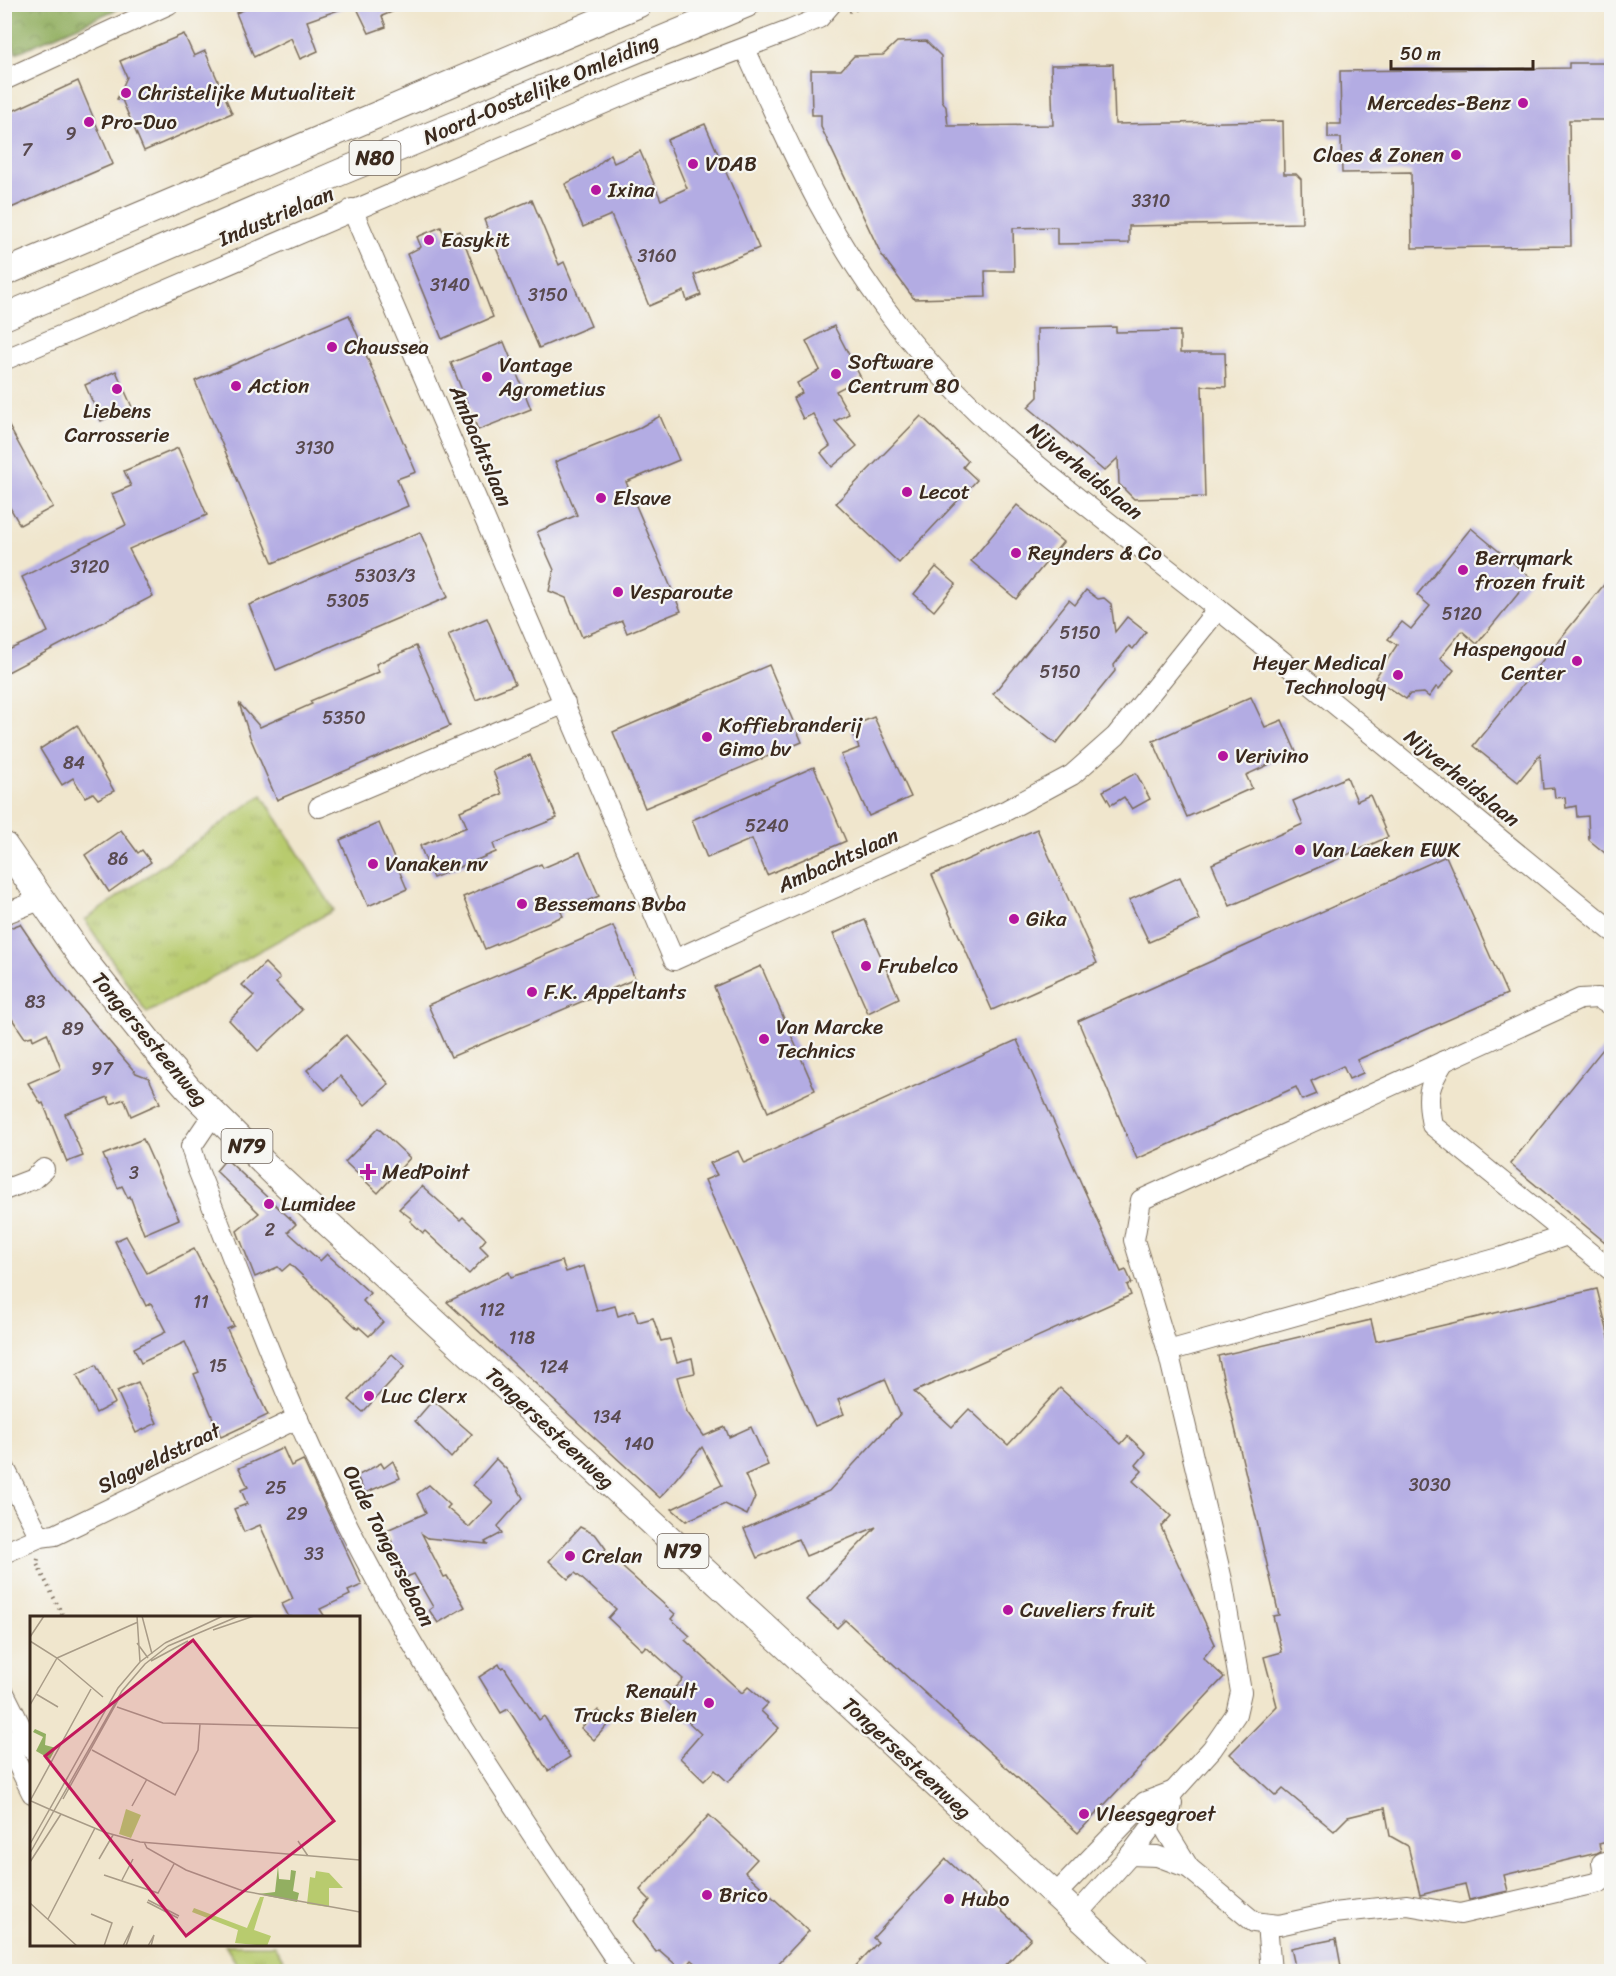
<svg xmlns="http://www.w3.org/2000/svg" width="1616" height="1976" font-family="Sriracha,sans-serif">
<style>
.grass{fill:url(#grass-tufts);stroke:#7a7a46;stroke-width:1.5}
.forest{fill:url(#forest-crowns);stroke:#666c40;stroke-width:1.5}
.building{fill:#b3ace3}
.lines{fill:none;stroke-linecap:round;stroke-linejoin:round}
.minor-casing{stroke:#7a6c5b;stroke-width:22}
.major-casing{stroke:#7a6c5b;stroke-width:28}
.path{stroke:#7a6c5b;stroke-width:4;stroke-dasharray:1.5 4.5;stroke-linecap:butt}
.minor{stroke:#fff;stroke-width:20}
.major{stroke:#fff;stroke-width:26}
.poi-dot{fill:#b5179e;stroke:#f6f6f2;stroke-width:2}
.labels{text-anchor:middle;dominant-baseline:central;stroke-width:4.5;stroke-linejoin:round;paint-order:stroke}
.number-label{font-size:18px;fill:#594a4f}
.shield{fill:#f6f6f2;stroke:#73675e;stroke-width:1.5}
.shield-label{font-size:20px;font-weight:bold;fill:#3b2a1e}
.street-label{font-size:21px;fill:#3b2a1e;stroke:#f6f6f2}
.poi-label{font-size:21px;fill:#3b2a1e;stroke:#f6f6f2;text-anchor:start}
.inset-road{fill:none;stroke:#a89b87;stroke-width:1.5}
.view{fill:#c2185b;fill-opacity:0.15;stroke:#c2185b;stroke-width:3}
.inset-edge{fill:none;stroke:#3b2a1e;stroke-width:3}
</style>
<defs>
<pattern id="grass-tufts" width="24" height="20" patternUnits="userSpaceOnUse" patternTransform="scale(1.5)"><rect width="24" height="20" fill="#b8cb6e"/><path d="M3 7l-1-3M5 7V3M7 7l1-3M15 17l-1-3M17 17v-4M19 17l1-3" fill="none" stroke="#9fae5f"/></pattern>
<pattern id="forest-crowns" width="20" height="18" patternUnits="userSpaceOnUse" patternTransform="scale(1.5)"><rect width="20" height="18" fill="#92af61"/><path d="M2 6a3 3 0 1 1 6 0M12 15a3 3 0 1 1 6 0" fill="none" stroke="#788f4f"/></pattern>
</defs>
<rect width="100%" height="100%" fill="#f6f6f2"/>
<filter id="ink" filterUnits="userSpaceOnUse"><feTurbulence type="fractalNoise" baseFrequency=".0167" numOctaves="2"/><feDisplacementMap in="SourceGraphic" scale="12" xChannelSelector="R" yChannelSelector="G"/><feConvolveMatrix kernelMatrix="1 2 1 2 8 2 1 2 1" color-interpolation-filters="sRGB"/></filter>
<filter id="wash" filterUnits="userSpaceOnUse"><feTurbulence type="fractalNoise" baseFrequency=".008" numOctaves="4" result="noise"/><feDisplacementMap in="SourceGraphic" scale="24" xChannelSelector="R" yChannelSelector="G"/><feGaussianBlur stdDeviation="1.35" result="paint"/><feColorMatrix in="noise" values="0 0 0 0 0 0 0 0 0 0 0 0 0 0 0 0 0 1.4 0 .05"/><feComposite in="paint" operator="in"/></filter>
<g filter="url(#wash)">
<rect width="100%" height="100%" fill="#f0e6cd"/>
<g class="grass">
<polygon points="262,795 334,910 147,1013 85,920"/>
<polygon points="225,1945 274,1945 290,1971 241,1971"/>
</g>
<polygon class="forest" points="115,4 117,9 16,53 5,24 5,5"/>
<g id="blocks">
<g class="building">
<polygon points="258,4 347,4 347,7 307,21 318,51 300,59 291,38 254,57 236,13"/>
<polygon points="355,4 409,4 409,5 382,16 386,27 369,33"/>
<polygon points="184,34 194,56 205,51 232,113 144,151 122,100 117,99 127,77 120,61"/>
<polygon points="926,41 941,56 942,100 946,107 948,126 1053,125 1051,65 1113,64 1115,124 1283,121 1284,174 1296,174 1301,179 1302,223 1129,226 1129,243 1057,244 1057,227 1013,228 1014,271 985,271 986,297 914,299 881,254 821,127 821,115 812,115 811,70 841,70 854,56 883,55 897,42"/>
<polygon points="1569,63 1611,63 1611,120 1569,120 1571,246 1412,248 1411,172 1342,173 1341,138 1328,138 1328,124 1341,124 1340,71 1569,68"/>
<polygon points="78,81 113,164 4,211 4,115"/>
<polygon points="705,124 759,248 694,275 701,295 687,301 684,291 649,306 611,215 583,227 565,184 592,170 610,154 614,163 640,151 661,200 687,188 667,140"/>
<polygon points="532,200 559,265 564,262 591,326 539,348 484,220"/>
<polygon points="441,227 445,237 460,231 493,317 442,339 407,254 421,247 417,237"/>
<polygon points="349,315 416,472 397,479 408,506 273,563 195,381"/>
<polygon points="834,326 861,378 836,391 849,414 835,421 857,446 832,467 821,453 830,446 813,414 803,419 793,398 802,393 797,383 820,370 806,341"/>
<polygon points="1116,327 1116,332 1180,331 1180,353 1225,353 1226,387 1202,386 1205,497 1134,499 1119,484 1118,458 1104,471 1028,407 1038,397 1037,329"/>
<polygon points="504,342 531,409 478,430 451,363"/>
<polygon points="116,371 132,407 101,421 85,385"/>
<polygon points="660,416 679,460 626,482 681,611 627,633 622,621 582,637 566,598 549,591 554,570 537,532 577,515 555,462 637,429"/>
<polygon points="921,416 968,461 963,467 977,480 899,563 836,503"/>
<polygon points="4,417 53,507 20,525 4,497"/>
<polygon points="178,448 207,515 129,549 153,596 4,674 4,652 48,632 22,577 126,525 112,494 131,486 124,471"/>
<polygon points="1017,505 1063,542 1016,599 971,561"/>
<polygon points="1471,528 1531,578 1477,644 1462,631 1440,658 1454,670 1439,689 1436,687 1429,697 1424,693 1410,694 1406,699 1375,678 1397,645 1388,639 1402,622 1411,629 1430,606 1417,595"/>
<polygon points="420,532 448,597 276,670 249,605"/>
<polygon points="936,567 956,584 934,611 914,594"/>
<polygon points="1611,576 1611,858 1589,840 1588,816 1577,817 1576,806 1566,808 1565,797 1555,798 1554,788 1543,789 1540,755 1518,782 1473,746"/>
<polygon points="1086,590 1098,599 1104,598 1111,604 1115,632 1127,617 1146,632 1133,649 1129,646 1114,665 1115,671 1056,744 993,694 1069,600 1075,605"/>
<polygon points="487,618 515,684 476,700 448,635"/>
<polygon points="416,646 450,726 277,800 250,737 239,703 260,727 312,704 310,701 379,672 376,664"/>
<polygon points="769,665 802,742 645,808 613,732"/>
<polygon points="1251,697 1265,727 1282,720 1296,752 1246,775 1252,788 1187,817 1153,741"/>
<polygon points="874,717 911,797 869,816 841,755 859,748 850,727"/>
<polygon points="77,725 114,791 98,799 93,793 85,797 73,778 62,785 40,749"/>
<polygon points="530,755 557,818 493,844 496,852 433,878 420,846 467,827 460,811 502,794 493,771"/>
<polygon points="814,767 846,841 767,875 752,839 707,858 692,820"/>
<polygon points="1136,773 1150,799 1132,809 1124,797 1111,805 1103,791"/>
<polygon points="1347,777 1357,801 1370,795 1388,837 1230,906 1212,864 1303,824 1293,801"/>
<polygon points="379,823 407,889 368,906 340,840"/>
<polygon points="1037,829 1097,963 992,1010 932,875"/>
<polygon points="121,830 138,853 142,850 151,862 109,892 85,855"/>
<polygon points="580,852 599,896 561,912 563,916 485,949 463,897 541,864 543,868"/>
<polygon points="1446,856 1507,994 1357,1060 1363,1073 1349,1079 1343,1066 1311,1081 1317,1094 1302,1100 1296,1087 1137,1159 1078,1021"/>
<polygon points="1180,877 1200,920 1149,942 1129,900"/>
<polygon points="865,920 899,998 868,1013 833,934"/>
<polygon points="20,924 58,980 118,1052 136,1073 149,1078 160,1103 131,1116 124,1099 111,1104 108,1097 65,1114 83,1156 67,1162 43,1103 41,1104 28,1083 61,1069 47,1033 33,1040 32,1036 25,1038 10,1016 4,1018 4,930"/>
<polygon points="613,926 635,979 451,1057 428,1005"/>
<polygon points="265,963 280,978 276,983 302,1010 258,1051 229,1020 254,996 242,985"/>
<polygon points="761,966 815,1090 768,1112 714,987"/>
<polygon points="346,1035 389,1084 365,1105 340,1076 325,1090 307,1070"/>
<polygon points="1611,1039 1611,1247 1510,1164"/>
<polygon points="1017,1040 1121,1272 1126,1270 1132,1283 1127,1285 1131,1295 914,1392 952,1427 969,1409 1008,1445 1060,1388 1121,1444 1128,1436 1146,1453 1136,1465 1142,1471 1133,1481 1171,1516 1161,1527 1215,1644 1203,1658 1224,1677 1078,1833 845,1620 837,1628 806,1600 876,1527 806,1556 798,1539 757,1558 744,1529 829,1491 900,1414 885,1379 838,1400 844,1414 815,1426 705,1180 717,1175 710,1163 738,1151 744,1163"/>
<polygon points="378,1128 410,1158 378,1193 345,1162"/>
<polygon points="143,1139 179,1219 144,1234 130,1196 128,1198 122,1186 118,1188 103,1155"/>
<polygon points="226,1159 296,1224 288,1232 320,1261 327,1254 370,1293 363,1301 383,1322 369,1336 359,1327 358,1329 290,1264 282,1271 278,1267 255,1277 237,1231 259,1213 216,1171"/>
<polygon points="422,1186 460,1220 463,1217 486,1239 480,1246 488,1254 469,1274 452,1258 453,1257 425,1231 423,1233 410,1221 412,1219 399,1209"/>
<polygon points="126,1236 147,1273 194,1249 234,1326 227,1329 268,1415 221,1437 194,1374 199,1372 185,1342 141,1363 134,1348 166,1332 151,1303 146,1306 115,1241"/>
<polygon points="562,1261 566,1272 584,1266 597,1311 615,1306 618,1316 634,1311 638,1322 653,1318 661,1341 670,1339 677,1362 692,1358 695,1373 677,1377 687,1412 704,1436 725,1427 729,1437 751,1427 768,1465 745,1475 755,1497 747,1515 725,1504 686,1521 672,1509 722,1485 702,1447 660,1498 447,1302 509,1272 511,1277"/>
<polygon points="1597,1289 1611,1345 1611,1841 1599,1844 1601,1851 1597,1853 1504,1875 1508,1891 1469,1900 1465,1884 1420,1895 1408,1846 1390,1836 1385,1808 1348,1817 1334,1831 1283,1789 1276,1796 1230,1754 1277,1706 1264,1657 1282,1652 1273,1616 1279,1615 1218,1356 1371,1320 1376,1341"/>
<polygon points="392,1354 405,1366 363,1412 349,1400"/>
<polygon points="96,1365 115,1403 96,1413 77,1375"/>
<polygon points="138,1382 157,1423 136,1433 117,1391"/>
<polygon points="433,1400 472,1434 451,1458 415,1421"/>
<polygon points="283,1448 291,1466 303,1460 362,1585 348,1591 350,1595 320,1609 325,1617 289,1617 282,1604 293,1599 260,1525 244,1532 234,1509 247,1504 241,1490 248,1487 239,1468"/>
<polygon points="496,1459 507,1470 523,1498 498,1526 502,1533 485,1542 487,1544 428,1538 422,1534 444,1577 447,1576 465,1607 438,1623 429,1610 433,1607 414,1574 402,1579 387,1544 392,1542 387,1530 426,1513 417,1494 429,1485 450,1505 447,1508 469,1527 493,1502 473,1485"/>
<polygon points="393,1461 400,1478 365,1493 357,1476 381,1463 384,1468"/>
<polygon points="580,1527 596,1535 606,1549 604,1551 675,1614 671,1619 690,1636 685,1640 742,1693 748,1687 768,1704 761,1711 779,1728 728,1782 715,1770 704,1781 680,1758 701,1734 664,1699 683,1679 646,1646 642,1650 608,1618 616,1609 580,1577 575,1573 568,1579 549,1561"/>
<polygon points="499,1664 501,1668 504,1667 539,1720 544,1716 570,1757 548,1771 508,1709 501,1713 479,1677"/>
<polygon points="598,1710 610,1722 594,1740 581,1728"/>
<polygon points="709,1815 757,1859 745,1872 809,1931 771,1971 705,1971 692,1960 683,1971 659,1950 656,1952 633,1921 650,1900 640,1890"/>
<polygon points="946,1859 1031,1938 1000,1971 851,1971 878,1942 873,1938"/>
<polygon points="1336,1939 1341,1966 1296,1971 1291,1948"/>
</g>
</g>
</g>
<g filter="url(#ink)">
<use href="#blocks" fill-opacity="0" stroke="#7a6c5b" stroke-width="1.5"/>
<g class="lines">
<g class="minor-casing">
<g id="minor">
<path d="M745 49C791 150 828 236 897 324 979 430 1093 509 1197 592 1336 704 1473 818 1612 931"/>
<polyline points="4,80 169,4"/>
<polyline points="352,209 674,960 1007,810 1072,775 1116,736 1218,609"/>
<polyline points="4,360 647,85 791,30 819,18 831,4"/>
<polyline points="319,807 565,703"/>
<polyline points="4,914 40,900"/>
<path d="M1444 1061C1428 1087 1426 1094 1432 1125L1612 1271"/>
<path d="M214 1113 191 1147 198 1170C246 1290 290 1413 349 1528 428 1684 528 1827 624 1972"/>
<polyline points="4,1190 33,1179 44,1169"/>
<polyline points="1168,1351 1503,1257 1567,1235"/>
<polyline points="4,1467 40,1537 55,1535 298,1418"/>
<polyline points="4,1553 40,1537"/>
<polyline points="4,1693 32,1749"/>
<polyline points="4,1736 32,1793"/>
<polyline points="1172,1803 1167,1832 1189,1868"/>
<polyline points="1130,1855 1157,1856 1189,1868 1254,1922 1279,1925 1333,1913 1407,1905 1460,1914 1600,1882 1605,1878 1602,1863 1612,1860"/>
<polyline points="1056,1894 1145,1802 1174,1791"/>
<polyline points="1077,1914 1130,1855 1152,1826 1174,1791 1212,1749 1236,1714 1241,1692 1222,1580 1168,1351 1134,1240 1141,1200 1580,999 1598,998 1612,1006"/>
<polyline points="1267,1924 1271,1972"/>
</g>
</g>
<g class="major-casing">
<g id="major">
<polyline points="4,273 639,4"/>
<polyline points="4,317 341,172 747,4"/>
<polyline points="4,845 80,955 162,1058 188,1088 280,1179 1139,1972"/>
</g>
</g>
<g class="path">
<polyline points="849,11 874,4"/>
<polyline points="38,1559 37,1564 64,1618"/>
</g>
<use href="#minor" class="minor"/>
<use href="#major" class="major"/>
</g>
</g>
<g class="poi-dot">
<circle cx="126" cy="93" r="6"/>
<circle cx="1523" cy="103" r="6"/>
<circle cx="89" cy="122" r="6"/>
<circle cx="1456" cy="155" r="6"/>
<circle cx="693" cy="164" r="6"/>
<circle cx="596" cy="190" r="6"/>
<circle cx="429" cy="240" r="6"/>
<circle cx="332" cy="347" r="6"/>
<circle cx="836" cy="374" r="6"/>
<circle cx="487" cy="377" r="6"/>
<circle cx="236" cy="386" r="6"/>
<circle cx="117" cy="389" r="6"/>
<circle cx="907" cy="492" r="6"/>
<circle cx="601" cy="498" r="6"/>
<circle cx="1016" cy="553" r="6"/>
<circle cx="1463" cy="570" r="6"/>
<circle cx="618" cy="592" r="6"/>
<circle cx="1577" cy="661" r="6"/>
<circle cx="1398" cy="675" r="6"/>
<circle cx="707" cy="737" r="6"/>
<circle cx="1223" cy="756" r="6"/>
<circle cx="1300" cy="850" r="6"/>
<circle cx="373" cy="864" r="6"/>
<circle cx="522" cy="904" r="6"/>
<circle cx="1014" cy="919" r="6"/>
<circle cx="866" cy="966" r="6"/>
<circle cx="532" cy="992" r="6"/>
<circle cx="764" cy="1039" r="6"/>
<path d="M365 1163h6v6h6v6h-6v6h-6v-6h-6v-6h6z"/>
<circle cx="269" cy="1204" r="6"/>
<circle cx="369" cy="1396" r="6"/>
<circle cx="570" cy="1556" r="6"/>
<circle cx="1008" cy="1610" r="6"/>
<circle cx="709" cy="1703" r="6"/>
<circle cx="1084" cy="1814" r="6"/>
<circle cx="707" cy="1895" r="6"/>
<circle cx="949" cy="1899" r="6"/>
</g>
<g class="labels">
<g class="number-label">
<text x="71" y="134">9</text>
<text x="27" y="150">7</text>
<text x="1151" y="201">3310</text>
<text x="657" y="256">3160</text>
<text x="450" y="285">3140</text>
<text x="548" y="295">3150</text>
<text x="315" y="448">3130</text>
<text x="90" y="567">3120</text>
<text x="385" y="576">5303/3</text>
<text x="348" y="601">5305</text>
<text x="1462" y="614">5120</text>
<text x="1080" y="633">5150</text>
<text x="1060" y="672">5150</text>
<text x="344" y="718">5350</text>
<text x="74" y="763">84</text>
<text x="767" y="826">5240</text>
<text x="118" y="859">86</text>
<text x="35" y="1002">83</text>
<text x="73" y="1029">89</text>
<text x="102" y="1069">97</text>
<text x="134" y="1173">3</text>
<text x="270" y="1230">2</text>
<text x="201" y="1302">11</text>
<text x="492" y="1310">112</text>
<text x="522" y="1338">118</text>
<text x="218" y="1366">15</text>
<text x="554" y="1367">124</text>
<text x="607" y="1417">134</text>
<text x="639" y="1444">140</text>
<text x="1430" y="1485">3030</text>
<text x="276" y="1488">25</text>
<text x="297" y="1514">29</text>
<text x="314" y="1554">33</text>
</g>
<g class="shield">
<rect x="349.5" y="141" width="51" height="34" rx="4.5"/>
<rect x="221.5" y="1129" width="51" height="34" rx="4.5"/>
<rect x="657.5" y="1534" width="51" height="34" rx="4.5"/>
</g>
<g class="shield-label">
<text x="375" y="158">N80</text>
<text x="247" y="1146">N79</text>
<text x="683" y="1551">N79</text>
</g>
<g class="street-label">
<text transform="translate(541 89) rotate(-23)">Noord-Oostelijke Omleiding</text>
<text transform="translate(276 216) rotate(-23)">Industrielaan</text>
<text transform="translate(481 446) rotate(67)">Ambachtslaan</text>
<text transform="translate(1085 471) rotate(39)">Nijverheidslaan</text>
<text transform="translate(1462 778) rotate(39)">Nijverheidslaan</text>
<text transform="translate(838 860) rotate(-24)">Ambachtslaan</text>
<text transform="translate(150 1039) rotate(50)">Tongersesteenweg</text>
<text transform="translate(550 1428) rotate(43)">Tongersesteenweg</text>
<text transform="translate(159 1458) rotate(-26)">Slagveldstraat</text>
<text transform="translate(389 1546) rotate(63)">Oude Tongersebaan</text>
<text transform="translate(907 1758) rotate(43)">Tongersesteenweg</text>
</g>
<g class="poi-label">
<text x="138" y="93">Christelijke Mutualiteit</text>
<text x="1511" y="103" text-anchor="end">Mercedes-Benz</text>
<text x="101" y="122">Pro-Duo</text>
<text x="1444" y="155" text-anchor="end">Claes &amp; Zonen</text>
<text x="705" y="164">VDAB</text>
<text x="608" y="190">Ixina</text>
<text x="441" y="240">Easykit</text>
<text x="344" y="347">Chaussea</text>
<text x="848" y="362">Software<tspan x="848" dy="24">Centrum 80</tspan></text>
<text x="499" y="365">Vantage<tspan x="499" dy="24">Agrometius</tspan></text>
<text x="248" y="386">Action</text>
<text x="117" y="411" text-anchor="middle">Liebens<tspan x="117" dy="24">Carrosserie</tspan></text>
<text x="919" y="492">Lecot</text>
<text x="613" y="498">Elsave</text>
<text x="1028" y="553">Reynders &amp; Co</text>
<text x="1475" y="558">Berrymark<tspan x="1475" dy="24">frozen fruit</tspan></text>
<text x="630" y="592">Vesparoute</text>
<text x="1565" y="649" text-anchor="end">Haspengoud<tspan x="1565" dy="24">Center</tspan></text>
<text x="1386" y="663" text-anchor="end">Heyer Medical<tspan x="1386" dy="24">Technology</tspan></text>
<text x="719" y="725">Koffiebranderij<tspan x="719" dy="24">Gimo bv</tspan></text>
<text x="1235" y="756">Verivino</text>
<text x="1312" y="850">Van Laeken EWK</text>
<text x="385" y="864">Vanaken nv</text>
<text x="534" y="904">Bessemans Bvba</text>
<text x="1026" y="919">Gika</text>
<text x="878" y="966">Frubelco</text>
<text x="544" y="992">F.K. Appeltants</text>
<text x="776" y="1027">Van Marcke<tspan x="776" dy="24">Technics</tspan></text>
<text x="382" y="1172">MedPoint</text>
<text x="281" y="1204">Lumidee</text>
<text x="381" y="1396">Luc Clerx</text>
<text x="582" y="1556">Crelan</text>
<text x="1020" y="1610">Cuveliers fruit</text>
<text x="697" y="1691" text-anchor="end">Renault<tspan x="697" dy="24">Trucks Bielen</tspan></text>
<text x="1096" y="1814">Vleesgegroet</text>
<text x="719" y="1895">Brico</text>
<text x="961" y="1899">Hubo</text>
</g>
</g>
<g transform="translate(30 1616)">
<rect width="330" height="330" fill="#f0e6cd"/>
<path d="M96 193 111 199 101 222 89 218ZM286 255 299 257 313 272H299V291L277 288 280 261 285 262ZM230 281H234L224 314 241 320 237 330 205 327 208 314 162 296 164 292 217 312Z" fill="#b8cb6e"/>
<path d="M5 113 16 118 15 129 26 132 20 143 6 135 13 121 3 116ZM248 250 249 263 260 264 261 254 266 255 263 275 269 277 267 286 228 278 245 276Z" fill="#92af61"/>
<path class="inset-road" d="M107 0 110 46M112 0 122 38M183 14 224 0M0 21 14 0M0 25 27 42 73 81M107 27 118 42M135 27 193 0M138 30 209 0M27 42 108 6M121 45 158 25M6 78 28 91M0 89 27 42M87 91 133 107 330 112M62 134 145 179 168 134 170 108M33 183 91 79M0 185 61 73M1 185 19 193M102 190 117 163M19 193 74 216 110 226 330 244M268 225 278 240M114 226 117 232 156 254 213 275 330 296M0 228 88 72 110 46 135 27M0 237 92 75 115 48 138 30M69 243 83 219M0 246 31 198M74 259 128 277 144 248M92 264 103 243M118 284 149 300M117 286 148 302M0 287 47 330M61 298 82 307 74 330M18 303 65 212M93 330 103 310 96 330M118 330 124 319 121 330"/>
<path class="view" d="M163 24 304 205 156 320 15 140Z"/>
<rect width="330" height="330" class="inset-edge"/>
</g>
<rect width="1616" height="1976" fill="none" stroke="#f6f6f2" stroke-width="24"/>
<path d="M1391 60v9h142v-9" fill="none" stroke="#3b2a1e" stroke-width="3"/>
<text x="1400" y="60" font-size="18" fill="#3b2a1e" stroke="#f6f6f2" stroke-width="4.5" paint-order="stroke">50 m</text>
</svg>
